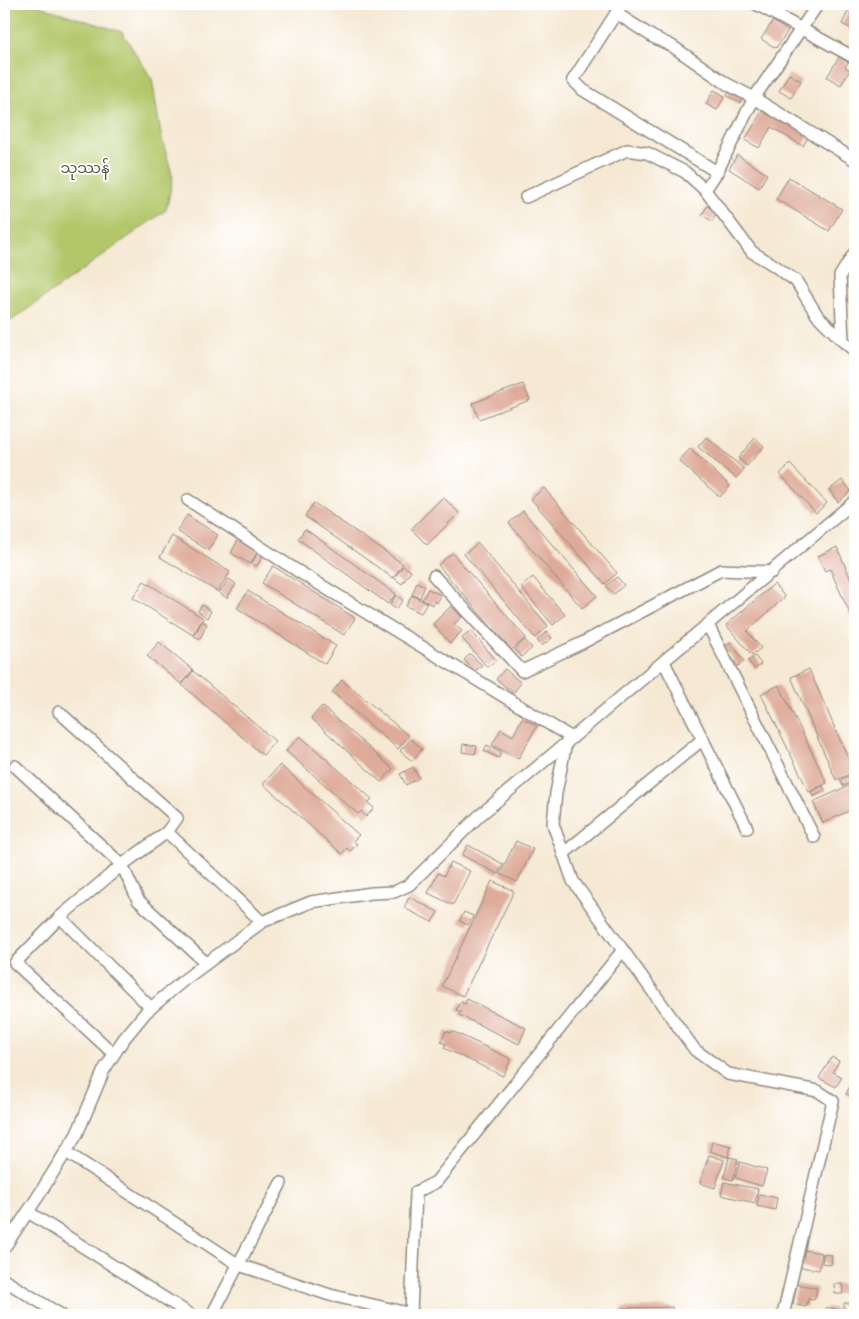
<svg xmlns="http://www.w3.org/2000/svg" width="859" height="1319" font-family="Delius,'Noto Sans Myanmar',sans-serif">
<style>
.green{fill:#b3c76b;stroke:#6f794b}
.building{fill:#deaa99}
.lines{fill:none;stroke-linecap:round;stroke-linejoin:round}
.minor-casing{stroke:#908a80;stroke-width:14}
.minor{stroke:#fff;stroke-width:11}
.labels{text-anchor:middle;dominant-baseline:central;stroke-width:4;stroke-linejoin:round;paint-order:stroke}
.park-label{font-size:15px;fill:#545a3e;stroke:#fff}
</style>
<rect width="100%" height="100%" fill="#fff"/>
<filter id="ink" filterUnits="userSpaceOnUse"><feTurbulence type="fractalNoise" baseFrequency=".02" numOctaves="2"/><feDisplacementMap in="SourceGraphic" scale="10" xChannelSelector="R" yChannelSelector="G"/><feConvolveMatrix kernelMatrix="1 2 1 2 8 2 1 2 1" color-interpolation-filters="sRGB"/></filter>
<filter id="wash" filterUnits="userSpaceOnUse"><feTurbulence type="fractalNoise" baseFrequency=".0096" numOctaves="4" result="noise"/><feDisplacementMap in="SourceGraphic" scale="20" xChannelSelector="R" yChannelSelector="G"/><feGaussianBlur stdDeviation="1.12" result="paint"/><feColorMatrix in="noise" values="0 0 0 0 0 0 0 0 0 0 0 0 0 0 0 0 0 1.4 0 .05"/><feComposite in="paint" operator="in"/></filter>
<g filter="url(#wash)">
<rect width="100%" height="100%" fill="#f6e9d4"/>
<polygon class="green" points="4,4 33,4 122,32 152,79 161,135 173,178 166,210 4,326"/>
<g id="blocks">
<g class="building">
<polygon points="850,7 855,10 855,31 842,24"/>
<polygon points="773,21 788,31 776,48 761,39"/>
<polygon points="839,57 848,62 845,67 850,70 841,85 827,77"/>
<polygon points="789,74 801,81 791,98 779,91"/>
<polygon points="730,89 743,97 740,103 727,96"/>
<polygon points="714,90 725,96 717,110 706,104"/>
<polygon points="764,108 809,135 803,146 771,127 759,148 745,140"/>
<polygon points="737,155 767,174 759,188 729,169"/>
<polygon points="789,177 842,209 829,231 776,199"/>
<polygon points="707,206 717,212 712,221 702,215"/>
<polygon points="523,384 530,400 479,419 473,403"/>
<polygon points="706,437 744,469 736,478 698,447"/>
<polygon points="755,438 764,446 747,466 738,458"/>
<polygon points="690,449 730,486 720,497 679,461"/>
<polygon points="790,464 827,503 816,513 780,474"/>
<polygon points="842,480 851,491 838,502 829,490"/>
<polygon points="544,488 617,573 605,584 531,499"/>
<polygon points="443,497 459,513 427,545 411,529"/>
<polygon points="314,503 403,564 393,578 305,516"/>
<polygon points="523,511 597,596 582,608 509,523"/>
<polygon points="187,515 218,535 208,550 177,531"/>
<polygon points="305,529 396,594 388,604 298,539"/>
<polygon points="172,536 230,572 218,592 160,557"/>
<polygon points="239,538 259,550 250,564 231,553"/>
<polygon points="478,543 548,626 535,638 464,554"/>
<polygon points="837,547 855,589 855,625 830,569 825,571 818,556"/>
<polygon points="258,551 264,554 257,566 252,564"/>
<polygon points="452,553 526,638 511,650 438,565"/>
<polygon points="273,566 355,618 344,635 262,583"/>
<polygon points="403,566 411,571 402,584 394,578"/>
<polygon points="533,577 565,615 553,625 521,587"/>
<polygon points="617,577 624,585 614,594 606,586"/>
<polygon points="229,579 236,584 227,598 219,593"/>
<polygon points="144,581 203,618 193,635 133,598"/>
<polygon points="417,582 425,586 420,598 412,595"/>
<polygon points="774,584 785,597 747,631 761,648 752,655 726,625"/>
<polygon points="428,589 441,595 437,603 434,601 433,605 422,600"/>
<polygon points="248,591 336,646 325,664 237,608"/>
<polygon points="396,595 403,600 396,609 390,605"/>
<polygon points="412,595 427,603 421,613 406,606"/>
<polygon points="202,605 211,611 207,618 198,611"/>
<polygon points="451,606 462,617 454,624 462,631 450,643 433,624"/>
<polygon points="202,621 207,624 200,639 194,636"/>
<polygon points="471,631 496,660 487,667 462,638"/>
<polygon points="546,632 552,638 542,646 537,640"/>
<polygon points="525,640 532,648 521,657 515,649"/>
<polygon points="159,642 193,670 181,684 147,656"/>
<polygon points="730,642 744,661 738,666 723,647"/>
<polygon points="470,654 482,665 475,671 464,660"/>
<polygon points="755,656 761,664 755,669 748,661"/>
<polygon points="505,669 521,683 513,693 496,679"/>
<polygon points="809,669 854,772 836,780 791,677"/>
<polygon points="193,671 275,741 263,755 182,685"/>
<polygon points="342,680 409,736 398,749 332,692"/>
<polygon points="779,685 827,783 809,792 761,694"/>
<polygon points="322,706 393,769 381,782 311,718"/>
<polygon points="522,718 537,726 518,759 492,745 501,729 513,736"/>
<polygon points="300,736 372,799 368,803 374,808 366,817 361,811 358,814 286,751"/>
<polygon points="411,739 422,749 412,761 400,751"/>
<polygon points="463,744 477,746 475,754 462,752"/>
<polygon points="487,745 501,752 499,758 484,751"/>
<polygon points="280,765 359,835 353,841 357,844 350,851 347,848 342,854 263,784"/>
<polygon points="413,767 419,778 406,785 400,774"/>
<polygon points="855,773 855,781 843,786 840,780"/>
<polygon points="855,783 855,808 823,823 813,802"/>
<polygon points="823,786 825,791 813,797 811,792"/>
<polygon points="516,841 533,849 517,882 500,874"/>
<polygon points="468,845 503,864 498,874 462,855"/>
<polygon points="451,862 470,871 453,905 428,893 438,873 444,876"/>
<polygon points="492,881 514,891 463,996 442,986"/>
<polygon points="409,897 438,912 432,922 404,908"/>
<polygon points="464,912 473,916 468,925 459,921"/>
<polygon points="467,999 526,1028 519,1044 459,1015 461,1012 456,1010 460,1002 465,1004"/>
<polygon points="446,1031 451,1033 452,1031 511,1059 503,1076 444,1048 446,1044 441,1042"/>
<polygon points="832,1057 839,1061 833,1072 842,1077 836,1087 819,1078"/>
<polygon points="850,1086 855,1088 855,1098 846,1094"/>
<polygon points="712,1141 731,1146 728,1157 710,1151"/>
<polygon points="709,1155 724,1160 715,1188 700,1183"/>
<polygon points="729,1157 738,1159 733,1180 724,1178"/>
<polygon points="740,1162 767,1170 762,1186 735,1178"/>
<polygon points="724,1182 758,1189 755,1203 721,1195"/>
<polygon points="759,1194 777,1198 775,1210 757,1206"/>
<polygon points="803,1250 822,1253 819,1270 800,1267"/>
<polygon points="823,1254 832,1255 831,1265 822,1263"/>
<polygon points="797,1284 817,1288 814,1300 808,1299 806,1307 793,1304"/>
<polygon points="834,1284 842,1284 843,1294 835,1294"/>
<polygon points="844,1303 855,1303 855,1315 845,1315 846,1312 844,1312"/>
<polygon points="672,1307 673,1315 622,1315 622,1308"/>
<polygon points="827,1307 839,1310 837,1315 825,1315"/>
</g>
</g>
</g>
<g filter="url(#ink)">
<use href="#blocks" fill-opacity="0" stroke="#908a80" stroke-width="1"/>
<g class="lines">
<g class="minor-casing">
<g id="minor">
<polyline points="622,4 573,80 583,90 717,172"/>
<polyline points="756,4 855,58"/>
<polyline points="616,13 653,37 672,46 727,84 754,98 855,160"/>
<polyline points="705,190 717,172 754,98 818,4"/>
<polyline points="526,197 627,150 647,153 685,172 705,190 752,252 772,264 796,281 817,315 843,341 855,351"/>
<polyline points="843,341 840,276 855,252"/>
<polyline points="188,500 296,570 572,738"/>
<polyline points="434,576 522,671 582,643 721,570 772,572"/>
<polyline points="708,625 814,837"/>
<polyline points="664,662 747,828"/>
<polyline points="59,712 177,818 167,832 122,865 60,917 15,963 114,1054"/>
<polyline points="15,766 122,865 138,900 206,963"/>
<polyline points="167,832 262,922"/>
<polyline points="563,854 703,739"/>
<polyline points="60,917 151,1008"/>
<polyline points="66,1152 239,1265 330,1295 416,1315"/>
<polyline points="28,1212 191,1315"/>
<polyline points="4,1248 37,1198 77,1134 104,1070 123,1040 146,1012 184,980 262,922 311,902 372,893 394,892 409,885 479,816 566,743"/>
<polyline points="4,1280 61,1315"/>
<polyline points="411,1314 416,1192 436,1182 623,950"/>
<polyline points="212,1315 281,1183"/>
<polyline points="783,1315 833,1101 818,1091 728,1074 695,1050 573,881 553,824 556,793 566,743 855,501"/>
</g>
</g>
<use href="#minor" class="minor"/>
</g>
</g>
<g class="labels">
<g class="park-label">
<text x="85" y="167">သုဿန်</text>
</g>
</g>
<rect width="859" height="1319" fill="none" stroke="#fff" stroke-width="20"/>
</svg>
